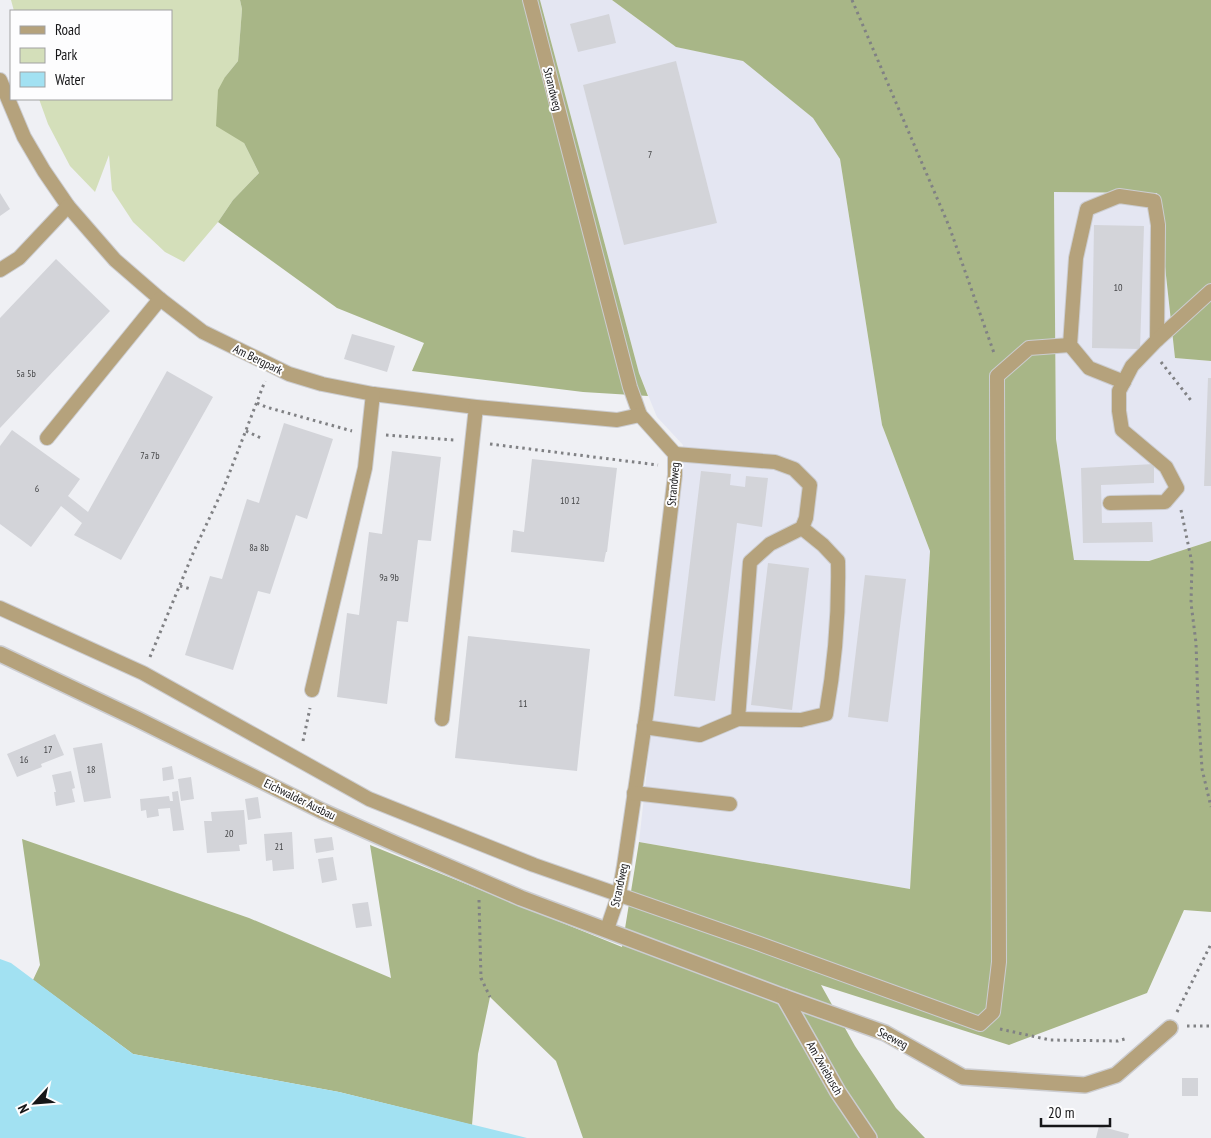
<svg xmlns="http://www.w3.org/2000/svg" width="1211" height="1138" font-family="'PT Sans Narrow',sans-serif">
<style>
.built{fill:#e4e6f2}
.green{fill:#d4dfba}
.forest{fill:#a8b687}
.water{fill:#a2e1f2}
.building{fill:#d3d4d9}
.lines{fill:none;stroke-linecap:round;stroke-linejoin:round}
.lane-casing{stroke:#cccdd1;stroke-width:16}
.street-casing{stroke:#cccdd1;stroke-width:18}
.path{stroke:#808184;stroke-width:3;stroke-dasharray:2.5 4;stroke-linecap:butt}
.lane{stroke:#b5a27c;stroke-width:14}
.street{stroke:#b5a27c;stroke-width:15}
.labels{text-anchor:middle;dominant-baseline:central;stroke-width:4;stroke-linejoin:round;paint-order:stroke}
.number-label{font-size:10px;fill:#454648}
.street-label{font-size:12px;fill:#161618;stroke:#fdfdfe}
</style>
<rect width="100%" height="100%" fill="#eff0f4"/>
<g class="built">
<polygon points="540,0 612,0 676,47 743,60 813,118 840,159 882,425 930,551 910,889 639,842 683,445 657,417 639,373"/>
<polygon points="1054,192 1157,193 1175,358 1211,361 1211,541 1149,561 1074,560 1056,439"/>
</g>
<polygon class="green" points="11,0 240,0 242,9 238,61 225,77 244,143 259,173 233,200 218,222 184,262 165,252 133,222 112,190 109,155 95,192 70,166 48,124 39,99 171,99 171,11 14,11"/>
<g class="forest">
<polygon points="240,0 540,0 639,373 648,396 583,392 412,371 424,343 337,308 218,222 233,200 259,173 244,143 216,126 218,90 225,77 238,61 242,9"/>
<polygon points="612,0 1211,0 1211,361 1175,358 1157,193 1054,192 1056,439 1074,560 1149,561 1211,541 1211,912 1184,910 1147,993 1009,1045 821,985 855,1046 896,1108 925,1138 583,1138 556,1061 490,997 478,1054 472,1125 339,1092 133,1054 33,980 40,965 22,839 249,918 391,978 370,845 622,947 639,842 910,889 930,551 882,425 840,159 813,118 743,61 676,47"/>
</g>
<polygon class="water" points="0,959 11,963 133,1054 339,1092 527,1138 0,1138"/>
<g class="building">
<polygon points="609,14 616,43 578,52 570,24"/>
<polygon points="676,61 717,223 624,245 583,85"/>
<polygon points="0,193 10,209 0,216"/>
<polygon points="1094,225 1144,226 1140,349 1092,348"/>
<polygon points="56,259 110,311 0,428 0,318"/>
<polygon points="352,334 395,346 387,372 344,359"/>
<polygon points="167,371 213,397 121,560 74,535 82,523 61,506 31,547 0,524 0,446 12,430 80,479 68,496 88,512"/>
<polygon points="1208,378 1211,378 1211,486 1204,486"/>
<polygon points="284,423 333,439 307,519 296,515 270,594 258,591 233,670 185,655 210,576 222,579 247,499 259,503"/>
<polygon points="392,451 441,457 431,541 418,540 408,622 397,621 387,704 337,697 347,613 359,615 369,532 382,534"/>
<polygon points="532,459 617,468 607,552 606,552 604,562 511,552 513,530 524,532"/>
<polygon points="1154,464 1154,483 1101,485 1102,523 1152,522 1153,542 1083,543 1081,468"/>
<polygon points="701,471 731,474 730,485 745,487 746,476 768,478 762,527 737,523 715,701 674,696"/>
<polygon points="768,563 809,568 792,710 751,705"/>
<polygon points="865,575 906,579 888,722 848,717"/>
<polygon points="468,636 590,649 577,771 455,758"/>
<polygon points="55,734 64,755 41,764 42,767 17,777 7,754"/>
<polygon points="102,743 111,798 84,802 73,748"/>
<polygon points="172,766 174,779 163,781 162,768"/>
<polygon points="71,771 75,788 72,789 75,802 56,806 54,792 56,792 52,775"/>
<polygon points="191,777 194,799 181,801 178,779"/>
<polygon points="178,791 184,830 173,831 170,808 158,809 159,816 147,818 146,810 141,811 140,799 169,796 170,801 173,801 172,792"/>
<polygon points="258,797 261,818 248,820 245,799"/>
<polygon points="244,810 247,844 239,845 240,851 207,853 204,821 212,821 211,812"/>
<polygon points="292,832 294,869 273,871 272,860 266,861 264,834"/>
<polygon points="332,837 334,850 316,853 314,839"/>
<polygon points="333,857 337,880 322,883 318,859"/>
<polygon points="368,902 372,926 356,928 352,904"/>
<rect x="1182" y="1078" width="16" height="18"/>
<polygon points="1099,1126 1129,1134 1128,1138 1096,1138"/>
</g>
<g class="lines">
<g class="lane-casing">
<g id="lane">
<polyline points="530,0 630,387 640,415 675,454 675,475 647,709 624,866 619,894 607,929"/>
<polyline points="0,80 24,137 44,171 68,206 115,260 160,299 203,332 289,374 322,384 373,394 476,407 617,420 640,415"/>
<polyline points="0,270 19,258 68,206"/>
<polyline points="1124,382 1089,368 1070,345 1076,258 1087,209 1119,196 1154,201 1158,225 1157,340"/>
<polyline points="47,438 160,299"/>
<polyline points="1110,503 1165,502 1177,488 1166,467 1122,430 1119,411 1119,391 1132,366 1157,340 1211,291"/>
<polyline points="0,608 143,673 369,799 534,865 760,944 980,1024 993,1012 999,962 997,376 1029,348 1070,345"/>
<polyline points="312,690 365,468 373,394"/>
<polyline points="442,719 476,407"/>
<path d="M738 719 801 720 826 714C835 664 839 612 838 561L823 545 802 528"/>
<polyline points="644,727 700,735 738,719 750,562 770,544 802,528 806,518 810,485 794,469 775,462 675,454"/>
<polyline points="634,793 730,804"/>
</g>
</g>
<g class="street-casing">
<g id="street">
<polyline points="0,654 137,719 322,811 396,844 521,898 784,997 885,1033 963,1077 1085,1085 1116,1075 1170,1028"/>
<polyline points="784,997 838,1092 869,1138"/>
</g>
</g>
<g class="path">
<polyline points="852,0 949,226 994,353"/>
<polyline points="1161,362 1193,403"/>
<polyline points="257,403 266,407 352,431"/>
<polyline points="246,431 261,438"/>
<polyline points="386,435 454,440"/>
<polyline points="490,444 658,465"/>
<polyline points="1181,510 1192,563 1191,603 1196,643 1198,704 1202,769 1211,807"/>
<polyline points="180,586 191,589"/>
<polyline points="150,657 194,551 224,487 265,381"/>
<polyline points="303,741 310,708"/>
<polyline points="479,900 481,978 490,997"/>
<polyline points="1177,1012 1211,944"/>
<polyline points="1187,1026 1211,1026"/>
<polyline points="1000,1029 1050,1040 1118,1041 1128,1038"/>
</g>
<use href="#lane" class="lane"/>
<use href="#street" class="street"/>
</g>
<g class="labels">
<g class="number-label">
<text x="650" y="154">7</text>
<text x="1118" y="287">10</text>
<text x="26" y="373">5a 5b</text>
<text x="150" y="455">7a 7b</text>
<text x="37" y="488">6</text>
<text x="570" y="500">10 12</text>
<text x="259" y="547">8a 8b</text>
<text x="389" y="577">9a 9b</text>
<text x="523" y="703">11</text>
<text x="48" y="749">17</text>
<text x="24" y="759">16</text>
<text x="91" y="769">18</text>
<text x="229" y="833">20</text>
<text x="279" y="846">21</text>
</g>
<g class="street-label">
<text transform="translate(553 89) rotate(76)">Strandweg</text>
<text transform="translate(258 359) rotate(26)">Am Bergpark</text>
<text transform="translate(673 484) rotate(-85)">Strandweg</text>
<text transform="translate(300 799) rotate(26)">Eichwalder Ausbau</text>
<text transform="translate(619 885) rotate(-78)">Strandweg</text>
<text transform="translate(893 1038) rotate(27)">Seeweg</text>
<text transform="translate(825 1068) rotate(60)">Am Zwiebusch</text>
</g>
</g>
<rect x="10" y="10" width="162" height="90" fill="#fdfdfe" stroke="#a1a1a2"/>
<rect x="20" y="26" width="25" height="8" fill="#b5a27c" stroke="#a1a1a2"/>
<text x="55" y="35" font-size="15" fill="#161618">Road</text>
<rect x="20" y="48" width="25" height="15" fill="#d4dfba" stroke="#a1a1a2"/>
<text x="55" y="60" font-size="15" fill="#161618">Park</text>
<rect x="20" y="72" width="25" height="15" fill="#a2e1f2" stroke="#a1a1a2"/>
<text x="55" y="85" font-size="15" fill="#161618">Water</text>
<g transform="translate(35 1103) rotate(244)" stroke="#fdfdfe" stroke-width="4" paint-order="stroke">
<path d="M0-4L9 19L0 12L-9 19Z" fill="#161618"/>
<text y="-8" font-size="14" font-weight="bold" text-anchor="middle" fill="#161618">N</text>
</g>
<path d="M1041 1118v8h69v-8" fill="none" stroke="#161618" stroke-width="2.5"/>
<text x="1048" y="1118" font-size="15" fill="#161618" stroke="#fdfdfe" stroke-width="4" paint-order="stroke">20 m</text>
</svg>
